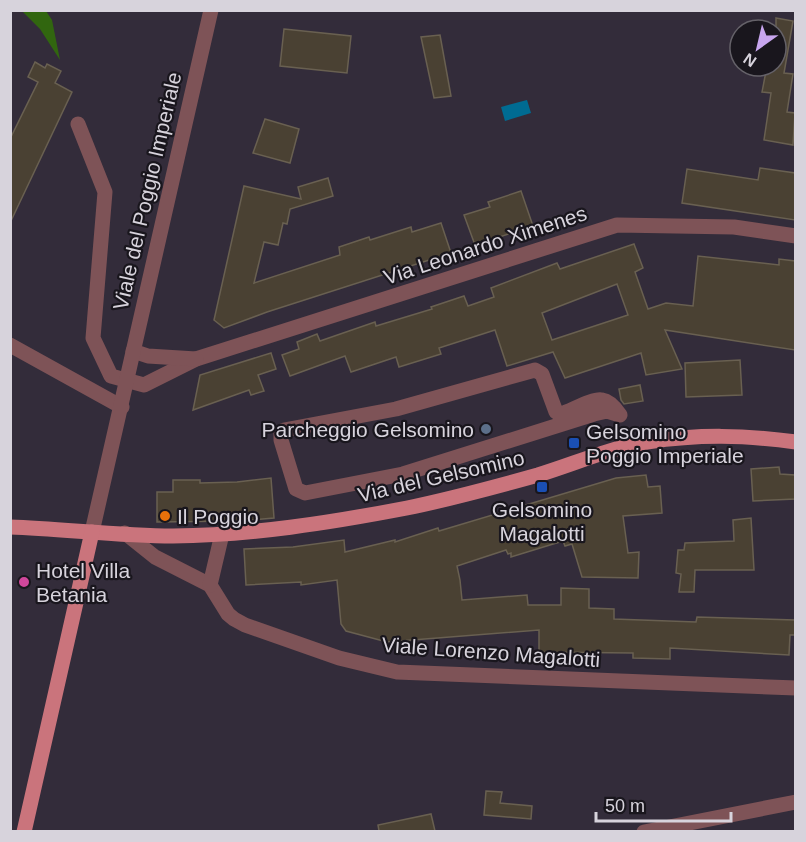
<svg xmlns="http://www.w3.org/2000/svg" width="806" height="842" font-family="Arial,sans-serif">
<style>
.forest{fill:#31660f}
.water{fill:#006b92}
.building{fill:#4a4133;stroke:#696051;stroke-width:1.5;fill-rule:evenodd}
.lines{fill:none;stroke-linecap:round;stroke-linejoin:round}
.minor{stroke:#7e5357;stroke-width:15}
.major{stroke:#ca747c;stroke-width:15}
.service-dot{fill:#5c6f8a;stroke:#19161d;stroke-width:2}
.transit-dot{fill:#1a4fb4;stroke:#19161d;stroke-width:2}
.food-dot{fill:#e8710a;stroke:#19161d;stroke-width:2}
.hotel-dot{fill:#d1479c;stroke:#19161d;stroke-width:2}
.labels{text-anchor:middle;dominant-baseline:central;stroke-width:4.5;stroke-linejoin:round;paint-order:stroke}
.street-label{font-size:21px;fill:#d7d3dc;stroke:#19161d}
.poi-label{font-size:21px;fill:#d7d3dc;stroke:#19161d;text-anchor:start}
</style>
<rect width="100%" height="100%" fill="#332c3a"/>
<polygon class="forest" points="22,11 46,11 52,20 60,60 40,29"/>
<polygon class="water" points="527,100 531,113 505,121 501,107"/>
<g class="building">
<polygon points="776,18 793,21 784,73 793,74 787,112 795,113 793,145 764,140 771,93 762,92 767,66 776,66"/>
<polygon points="284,29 351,36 347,73 280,66"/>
<polygon points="440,35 451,96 434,98 421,37"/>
<polygon points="35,62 45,68 47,64 61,71 55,83 72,92 10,223 10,139 38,82 28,77"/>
<polygon points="265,119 299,129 290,163 253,153"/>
<polygon points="760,168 795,173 795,220 682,203 687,169 758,180"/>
<polygon points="328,178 333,196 290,209 287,224 283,223 278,245 264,242 254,283 340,255 339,247 369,237 370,240 411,227 412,232 441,223 451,253 267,312 224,328 214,320 244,186 301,199 298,187"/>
<polygon points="521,191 533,226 475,245 464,215 490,207 488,202"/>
<path d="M634 244 643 268 635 272 648 309 666 303 693 306 698 256 779 265V259L795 261V350L665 330 682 369 646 375 641 353 565 378 553 352 507 366 495 330 439 348 441 354 399 367 396 357 351 372 345 356 290 376 282 355 299 349 297 342 317 334 320 341 375 322 376 326 432 309 431 307 464 296 468 306 494 297 491 288 557 263 560 269ZM617 284 628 315 552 340 542 313Z"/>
<polygon points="271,353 276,369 258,375 264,391 251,395 249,390 193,410 200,375"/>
<polygon points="740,360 742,395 686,397 685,363"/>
<polygon points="640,385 643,401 624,404 621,400 619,389"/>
<polygon points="779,467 780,474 795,475 795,499 753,501 751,469"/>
<polygon points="646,475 648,487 660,486 662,513 623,516 628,553 639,552 638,578 582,577 572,544 565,546 563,541 511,557 511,553 508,554 506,550 457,566 460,580 462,600 527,595 528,605 561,605 561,588 589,589 589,608 614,609 614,619 696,622 697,617 795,620 795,635 790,635 789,655 670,648 670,659 633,658 633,653 539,652 539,630 387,642 346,631 341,624 337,580 301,585 301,582 246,585 244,549 293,547 344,540 345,552 395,540 395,542 438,528 439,531 616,478"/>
<polygon points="271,478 274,518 238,521 157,522 157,492 173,492 173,480 200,480 200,483 237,482"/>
<polygon points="751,518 754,570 695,570 694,592 679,592 681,574 676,573 678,550 684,550 685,543 734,541 733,520"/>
<polygon points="486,791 502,792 500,803 532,806 531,819 484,815"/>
<polygon points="431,814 435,831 379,831 378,825"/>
</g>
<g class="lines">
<g class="minor">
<polyline points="78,124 105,192 93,338 111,376 144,385 196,359 617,225 734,227 796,236"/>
<polyline points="10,345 122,407"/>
<polyline points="133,351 148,356 196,359"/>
<path d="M535 370 542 374 556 412 561 414C571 411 593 398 602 400 610 401 616 409 620 415L607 411 594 414 403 474 305 493 296 489 281 440V434L284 430 396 409Z"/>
<polyline points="92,532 211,10"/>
<polyline points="125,533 155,557 210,585 228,614 234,619 245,625 339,658 397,672 796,688"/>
<polyline points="210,585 222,534"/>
<polyline points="644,832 796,802"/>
</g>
<g class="major">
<path d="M10 527C65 529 119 536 173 536 252 535 329 523 407 508 451 499 495 487 538 475 574 464 610 448 647 442 700 434 743 435 796 442"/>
<polyline points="24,832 92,532"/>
</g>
</g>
<circle class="service-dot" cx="486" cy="429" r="6"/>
<g class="transit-dot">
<rect x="568" y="437" width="12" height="12" rx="3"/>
<rect x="536" y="481" width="12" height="12" rx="3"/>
</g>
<circle class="food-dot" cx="165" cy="516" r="6"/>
<circle class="hotel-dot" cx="24" cy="582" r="6"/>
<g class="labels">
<g class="street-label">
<text transform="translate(147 191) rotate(-77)">Viale del Poggio Imperiale</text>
<text transform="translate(485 245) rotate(-18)">Via Leonardo Ximenes</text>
<text transform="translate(441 476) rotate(-13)">Via del Gelsomino</text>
<text transform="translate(491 652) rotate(4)">Viale Lorenzo Magalotti</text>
</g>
<g class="poi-label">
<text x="474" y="429" text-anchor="end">Parcheggio Gelsomino</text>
<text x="586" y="431">Gelsomino<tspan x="586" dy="24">Poggio Imperiale</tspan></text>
<text x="542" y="509" text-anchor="middle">Gelsomino<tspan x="542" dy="24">Magalotti</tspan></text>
<text x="177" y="516">Il Poggio</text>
<text x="36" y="570">Hotel Villa<tspan x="36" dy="24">Betania</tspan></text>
</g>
</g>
<rect width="806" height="842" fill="none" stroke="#d7d3dc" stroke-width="24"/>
<g transform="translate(758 48) rotate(214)"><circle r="28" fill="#19161d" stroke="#656269" stroke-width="1.5"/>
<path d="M0-4.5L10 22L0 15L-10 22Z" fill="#c8a6ef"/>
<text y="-9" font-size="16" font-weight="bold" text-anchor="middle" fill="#d7d3dc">N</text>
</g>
<path d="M596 812v9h135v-9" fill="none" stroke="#d7d3dc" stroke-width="3"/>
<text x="605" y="812" font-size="18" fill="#d7d3dc" stroke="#19161d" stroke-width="4.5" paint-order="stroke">50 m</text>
</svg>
